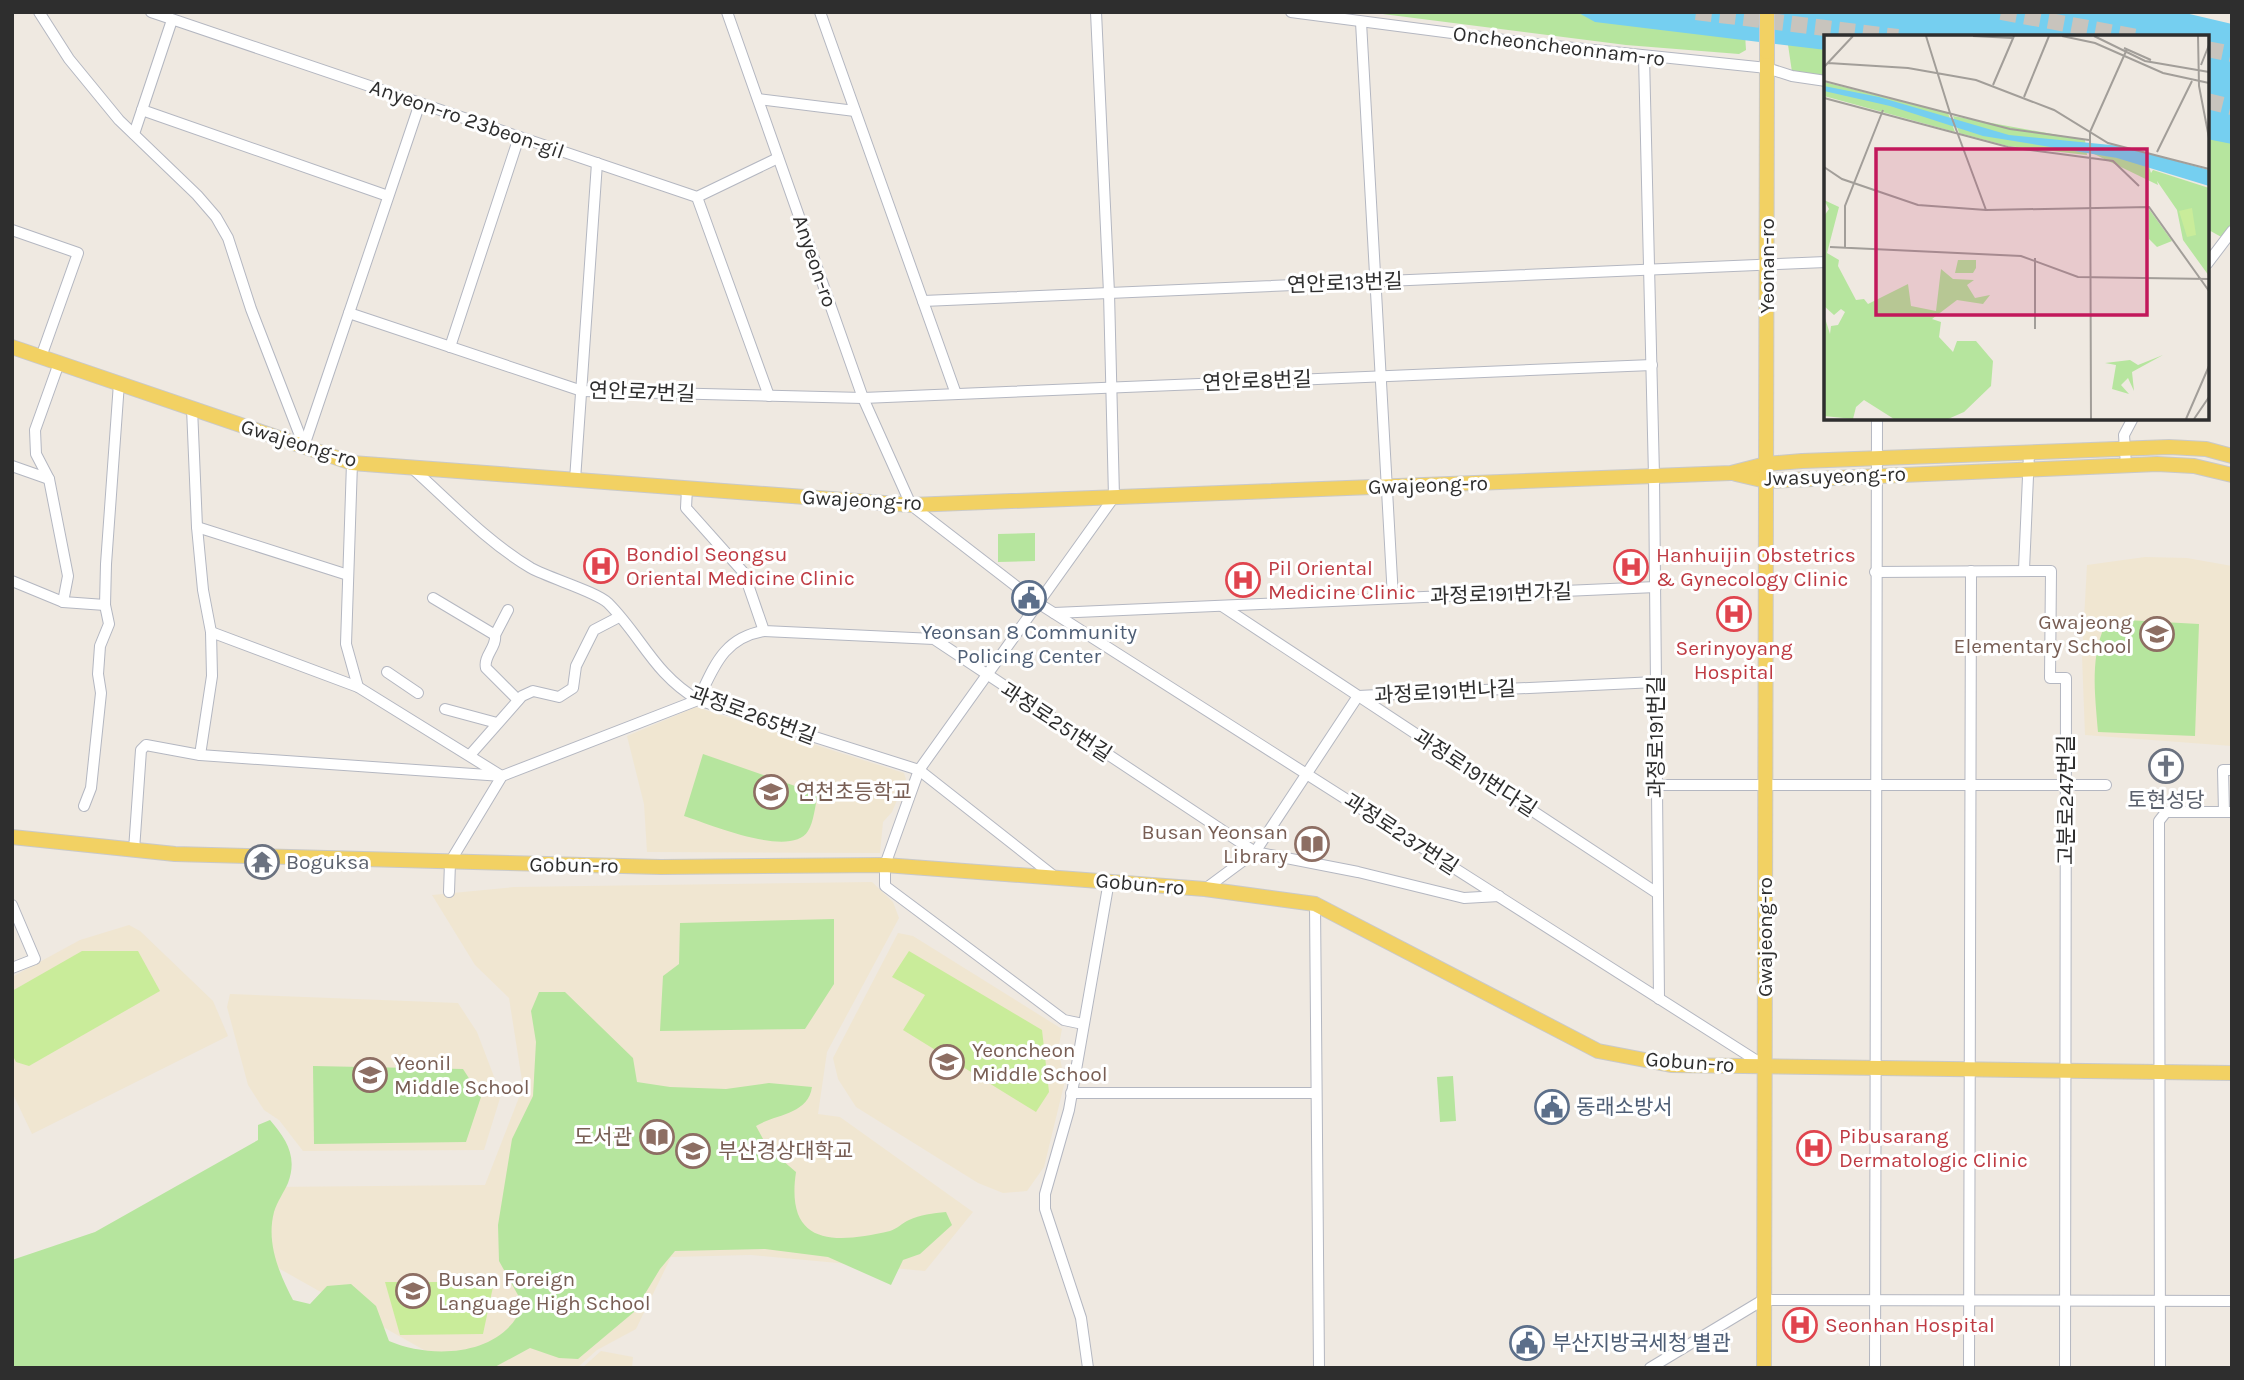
<svg xmlns="http://www.w3.org/2000/svg" width="2244" height="1380" font-family="Karla,'Noto Sans KR',sans-serif">
<style>
.education{fill:#f0e6d1}
.green{fill:#b6e59e}
.pitch{fill:#c9ec9a}
.water{fill:#75cff0}
.lines{fill:none;stroke-linecap:round;stroke-linejoin:round}
.highway-tunnel{stroke:#c8c4bd;stroke-width:16;stroke-dasharray:16 8;stroke-linecap:butt}
.minor-casing{stroke:#b4b7c1;stroke-width:12}
.major-casing{stroke:#c9c9c9;stroke-width:16}
.minor{stroke:#fff;stroke-width:10}
.major{stroke:#f2d163;stroke-width:14}
.major-bridge-casing{stroke:#c9c9c9;stroke-width:16;stroke-linecap:butt}
.major-bridge{stroke:#f2d163;stroke-width:14}
.labels{text-anchor:middle;dominant-baseline:central;stroke-width:6;stroke-linejoin:round;paint-order:stroke}
.street-label{font-size:21px;fill:#2e2e2e;stroke:#fff}
.health-label{font-size:21px;fill:#be3a42;stroke:#fff;text-anchor:start}
.education-label{font-size:21px;fill:#785e54;stroke:#fff;text-anchor:start}
.service-label{font-size:21px;fill:#4e5e75;stroke:#fff;text-anchor:start}
.worship-label{font-size:21px;fill:#5b616d;stroke:#fff}
.inset-road{fill:none;stroke:#a29e99;stroke-width:2}
.view{fill:#c2185b;fill-opacity:0.15;stroke:#c2185b;stroke-width:3.5}
.inset-edge{fill:none;stroke:#2e2e2e;stroke-width:3.5}
</style>
<rect width="100%" height="100%" fill="#efe9e1"/>
<g class="education">
<polygon points="2145,557 2187,558 2232,566 2232,746 2085,735 2082,656 2087,565"/>
<polygon points="696,707 904,773 906,779 892,812 883,822 880,853 647,852 644,804 627,736"/>
<polygon points="872,882 893,902 899,918 827,1052 818,1114 840,1117 973,1212 925,1271 751,1255 671,1257 636,1329 597,1350 577,1368 456,1368 271,1264 269,1187 485,1185 523,1087 509,998 475,965 432,895 514,887"/>
<polygon points="129,925 140,931 213,1001 228,1036 32,1134 12,1092 12,977 80,940"/>
<polygon points="898,933 913,936 1062,1029 1058,1050 1065,1081 1044,1167 1027,1191 1003,1193 978,1183 856,1107 838,1079 833,1058"/>
<polygon points="230,994 458,1003 477,1032 501,1095 484,1150 303,1151 279,1120 264,1110 248,1085 227,1007"/>
<polygon points="601,1351 633,1357 632,1368 582,1368"/>
</g>
<g class="green">
<polygon points="1367,12 1606,12 1745,33 1746,50 1739,54 1626,45"/>
<polygon points="1787,38 1826,42 1826,76 1792,72"/>
<polygon points="2207,112 2232,118 2232,243 2207,229"/>
<polygon points="1035,533 1035,561 998,562 998,534"/>
<path d="M2108 619 2199 624 2195 736 2098 732C2095 692 2089 655 2108 619Z"/>
<path d="M703 754 818 794C815 805 814 822 808 831 791 859 709 824 684 816Z"/>
<polygon points="834,919 834,984 805,1029 660,1031 663,976 679,964 680,923"/>
<path d="M539 992H565L633 1058 637 1082 670 1087 726 1089 769 1083 812 1087C808 1115 775 1114 756 1126L768 1148 796 1172C785 1246 834 1244 890 1231 897 1229 902 1223 909 1220 920 1215 933 1213 946 1212L952 1225 920 1254 903 1260 891 1285 828 1257 765 1249 675 1251 660 1269 634 1312 578 1359 559 1358 530 1348 493 1368H12V1260L95 1232 258 1140V1125L270 1120C286 1139 298 1156 288 1183 284 1192 277 1202 274 1212 266 1243 279 1273 293 1300L310 1304 327 1286 351 1284 376 1306 389 1341C433 1360 505 1356 523 1304L499 1261 498 1225 512 1139 533 1096 536 1042 531 1011Z"/>
<polygon points="313,1066 463,1069 481,1097 466,1142 314,1144"/>
<polygon points="1453,1076 1456,1121 1440,1122 1437,1077"/>
</g>
<g class="pitch">
<polygon points="82,951 138,951 160,991 29,1066 16,1062 12,1054 12,991"/>
<polygon points="909,951 1042,1030 1049,1092 1036,1112 903,1030 925,995 892,977"/>
<polygon points="385,1282 494,1282 483,1334 400,1335"/>
</g>
<polygon class="water" points="1577,12 2181,12 2232,24 2232,144 2207,139 2207,37 1826,37 1826,50 1595,22"/>
<g class="lines">
<g class="highway-tunnel">
<polyline points="1696,12 1898,37"/>
<polyline points="2001,12 2137,37"/>
<polyline points="2207,49 2232,54"/>
<polyline points="2207,101 2232,107"/>
</g>
<g class="minor-casing">
<g id="minor">
<polyline points="39,12 69,59 119,120 197,195 216,217 228,238 251,309 304,446"/>
<polyline points="151,12 697,197 778,158"/>
<polyline points="727,12 863,398 911,505 1038,603 1765,1066"/>
<polyline points="820,12 956,394"/>
<polyline points="1291,12 1536,44 1767,68 1792,76 1826,81"/>
<polyline points="1361,22 1393,598"/>
<polyline points="1644,56 1654,476 1659,999"/>
<polyline points="758,99 855,111"/>
<polyline points="142,110 388,196"/>
<polyline points="134,134 172,20"/>
<polyline points="697,197 769,396"/>
<polyline points="12,230 78,253 41,357"/>
<polyline points="2207,264 2232,231"/>
<polyline points="923,301 1826,262"/>
<polyline points="349,313 582,391 863,398 1652,365"/>
<polyline points="450,347 519,137"/>
<polyline points="59,363 35,430 36,454 49,479 68,576 63,602"/>
<polyline points="192,408 197,527 203,590 211,632 212,676 200,755"/>
<polyline points="304,446 420,103"/>
<polyline points="352,463 346,644 358,687"/>
<polyline points="2126,465 2124,435 2133,418"/>
<polyline points="12,466 49,479"/>
<path d="M412 468C449 501 487 542 531 568 549 578 597 592 608 603 642 637 653 673 698 700L919 770 1055 877"/>
<polyline points="575,480 597,163"/>
<polyline points="687,488 686,508 744,573 764,631 934,639 1255,852 1358,872 1464,898 1499,896"/>
<polyline points="197,527 348,575"/>
<polyline points="2024,570 2029,453"/>
<polyline points="1875,572 2051,571 2050,678 2066,678 2065,1368"/>
<polyline points="12,581 63,602 105,605"/>
<path d="M433 598 495 635C497 647 483 656 486 668L518 700"/>
<polyline points="1222,606 1657,893"/>
<polyline points="1054,613 1656,587"/>
<polyline points="211,632 358,687 500,775"/>
<polyline points="495,635 508,610"/>
<polyline points="387,672 418,693"/>
<polyline points="445,709 497,723"/>
<polyline points="470,755 522,696 533,691 559,697 573,688 576,666 594,630 619,617"/>
<polyline points="1656,785 2106,785"/>
<polyline points="84,806 91,788 101,693 98,674 100,646 109,624 105,605 106,564 119,383"/>
<polyline points="2224,812 2223,770 2232,770"/>
<polyline points="134,850 141,750 146,745 200,755 502,776"/>
<polyline points="1205,889 1255,852 1358,696 1656,682"/>
<path d="M449 892 450 862 502 776 698 700C714 667 723 638 764 631"/>
<polyline points="1315,904 1319,1368"/>
<polyline points="12,905 35,959 12,968"/>
<polyline points="1083,1024 1064,1020 885,886 885,865 919,770 1114,497 1109,293 1096,12"/>
<polyline points="1071,1093 1316,1093"/>
<polyline points="1088,1368 1081,1318 1045,1209 1045,1194 1069,1110 1109,881"/>
<polyline points="1650,1368 1763,1300 2232,1301"/>
<polyline points="1875,1368 1877,418"/>
<polyline points="1969,1368 1971,571"/>
<polyline points="2160,1368 2159,821 2166,812 2232,812"/>
</g>
</g>
<g class="major-casing">
<g id="major">
<polyline points="12,347 352,463 911,505 1731,473 1766,464 1802,461 2169,447 2206,449 2232,456"/>
<polyline points="1736,474 1766,481 2157,464 2194,466 2232,475"/>
<polyline points="12,837 175,854 661,867 885,865 1205,889 1315,904 1598,1051 1671,1065 2232,1073"/>
<polyline points="1764,1368 1767,52"/>
</g>
</g>
<use href="#minor" class="minor"/>
<use href="#major" class="major"/>
<g class="major-bridge-casing">
<polyline id="major-bridge" points="1767,52 1767,12"/>
</g>
<use href="#major-bridge" class="major-bridge"/>
</g>
<defs>
<g id="hospital-ring" transform="scale(1.75)"><circle r="9.5" fill="#fff" stroke="#e0444e" stroke-width="1.5"/><path d="M-5-5h3v3.5h4V-5h3V5h-3V1.5h-4V5h-3Z" fill="#e0444e"/></g>
<g id="civic-ring" transform="scale(1.75)"><circle r="9.5" fill="#fff" stroke="#5c6f8a" stroke-width="1.5"/><path d="M-.6-6.5H3V-4.5H.6V-3L4-1V1h2V6H-6V1h2V-1L-.6-3ZM-1.2 2.5V6h2.4V2.5Z" fill="#5c6f8a"/></g>
<g id="school-ring" transform="scale(1.75)"><circle r="9.5" fill="#fff" stroke="#8d6e63" stroke-width="1.5"/><path d="M0-5L7-2L0 1L-7-2ZM-4 1L0 2.5L4 1V4Q0 6-4 4Z" fill="#8d6e63"/></g>
<g id="church-ring" transform="scale(1.75)"><circle r="9.5" fill="#fff" stroke="#6b7280" stroke-width="1.5"/><path d="M-1.2-6h2.4v3.5h3.3v2.4h-3.3V6h-2.4V-.1h-3.3v-2.4h3.3Z" fill="#6b7280"/></g>
<g id="library-ring" transform="scale(1.75)"><circle r="9.5" fill="#fff" stroke="#8d6e63" stroke-width="1.5"/><path d="M-6-4Q-3-5.5-.7-3.5V5Q-3 3-6 4ZM6-4Q3-5.5 .7-3.5V5Q3 3 6 4Z" fill="#8d6e63"/></g>
<g id="temple-ring" transform="scale(1.75)"><circle r="9.5" fill="#fff" stroke="#6b7280" stroke-width="1.5"/><path d="M0-6L5-2H3V0L6.5 2.5H4V6H1.5V3h-3V6H-4V2.5H-6.5L-3 0V-2H-5Z" fill="#6b7280"/></g>
<g id="university-ring" transform="scale(1.75)"><circle r="9.5" fill="#fff" stroke="#8d6e63" stroke-width="1.5"/><path d="M0-5L7-2L0 1L-7-2ZM-4 1L0 2.5L4 1V4Q0 6-4 4Z" fill="#8d6e63"/></g>
</defs>
<g fill-rule="evenodd">
<use href="#hospital-ring" x="601" y="566"/>
<use href="#hospital-ring" x="1631" y="567"/>
<use href="#hospital-ring" x="1243" y="580"/>
<use href="#civic-ring" x="1029" y="598"/>
<use href="#hospital-ring" x="1734" y="614"/>
<use href="#school-ring" x="2157" y="634"/>
<use href="#church-ring" x="2166" y="766"/>
<use href="#school-ring" x="771" y="792"/>
<use href="#library-ring" x="1312" y="844"/>
<use href="#temple-ring" x="262" y="862"/>
<use href="#school-ring" x="947" y="1062"/>
<use href="#school-ring" x="370" y="1075"/>
<use href="#civic-ring" x="1552" y="1107"/>
<use href="#library-ring" x="657" y="1137"/>
<use href="#hospital-ring" x="1814" y="1148"/>
<use href="#university-ring" x="693" y="1151"/>
<use href="#school-ring" x="413" y="1291"/>
<use href="#hospital-ring" x="1800" y="1325"/>
<use href="#civic-ring" x="1527" y="1343"/>
</g>
<g class="labels">
<g class="street-label">
<text transform="translate(1559 46) rotate(7)">Oncheoncheonnam-ro</text>
<text transform="translate(467 119) rotate(19)">Anyeon-ro 23beon-gil</text>
<text transform="translate(815 261) rotate(71)">Anyeon-ro</text>
<text transform="translate(1767 266) rotate(-90)">Yeonan-ro</text>
<text transform="translate(1345 283) rotate(-2)">연안로13번길</text>
<text transform="translate(1257 381) rotate(-2)">연안로8번길</text>
<text transform="translate(642 392) rotate(2)">연안로7번길</text>
<text transform="translate(299 443) rotate(17)">Gwajeong-ro</text>
<text transform="translate(1835 476) rotate(-2)">Jwasuyeong-ro</text>
<text transform="translate(1428 485) rotate(-2)">Gwajeong-ro</text>
<text transform="translate(862 500) rotate(3)">Gwajeong-ro</text>
<text transform="translate(1501 594) rotate(-2)">과정로191번가길</text>
<text transform="translate(1445 692) rotate(-3)">과정로191번나길</text>
<text transform="translate(753 715) rotate(20)">과정로265번길</text>
<text transform="translate(1056 722) rotate(33)">과정로251번길</text>
<text transform="translate(1656 737) rotate(-90)">과정로191번길</text>
<text transform="translate(1475 773) rotate(33)">과정로191번다길</text>
<text transform="translate(2066 800) rotate(-90)">고분로247번길</text>
<text transform="translate(1401 834) rotate(33)">과정로237번길</text>
<text transform="translate(574 865) rotate(1)">Gobun-ro</text>
<text transform="translate(1140 884) rotate(5)">Gobun-ro</text>
<text transform="translate(1765 937) rotate(-90)">Gwajeong-ro</text>
<text transform="translate(1690 1062) rotate(4)">Gobun-ro</text>
</g>
<g class="health-label">
<text x="626" y="554">Bondiol Seongsu<tspan x="626" dy="24">Oriental Medicine Clinic</tspan></text>
<text x="1656" y="555">Hanhuijin Obstetrics<tspan x="1656" dy="24">&amp; Gynecology Clinic</tspan></text>
<text x="1268" y="568">Pil Oriental<tspan x="1268" dy="24">Medicine Clinic</tspan></text>
<text x="1734" y="648" text-anchor="middle">Serinyoyang<tspan x="1734" dy="24">Hospital</tspan></text>
<text x="1839" y="1136">Pibusarang<tspan x="1839" dy="24">Dermatologic Clinic</tspan></text>
<text x="1825" y="1325">Seonhan Hospital</text>
</g>
<g class="education-label">
<text x="2132" y="622" text-anchor="end">Gwajeong<tspan x="2132" dy="24">Elementary School</tspan></text>
<text x="796" y="792">연천초등학교</text>
<text x="1288" y="832" text-anchor="end">Busan Yeonsan<tspan x="1288" dy="24">Library</tspan></text>
<text x="972" y="1050">Yeoncheon<tspan x="972" dy="24">Middle School</tspan></text>
<text x="394" y="1063">Yeonil<tspan x="394" dy="24">Middle School</tspan></text>
<text x="632" y="1137" text-anchor="end">도서관</text>
<text x="718" y="1151">부산경상대학교</text>
<text x="438" y="1279">Busan Foreign<tspan x="438" dy="24">Language High School</tspan></text>
</g>
<g class="service-label">
<text x="1029" y="632" text-anchor="middle">Yeonsan 8 Community<tspan x="1029" dy="24">Policing Center</tspan></text>
<text x="1576" y="1107">동래소방서</text>
<text x="1552" y="1343">부산지방국세청 별관</text>
</g>
<g class="worship-label">
<text x="2166" y="800">토현성당</text>
<text x="286" y="862" text-anchor="start">Boguksa</text>
</g>
</g>
<g transform="translate(1824 35)">
<rect width="385" height="385" fill="#efe9e1"/>
<path d="M0 47 124 78 131 97 0 61ZM129 81 261 105 263 120 184 111 135 98ZM268 118 324 128 327 138 329 135 385 153V241L359 205 353 175 333 146 334 150ZM0 165 15 172 3 218 15 225 14 231 32 265 40 264 44 269 84 249 87 271 112 276 117 234 129 244 150 245 143 250 151 263 166 260 159 269 133 265 108 284 117 287 115 302 129 317 133 306H152L169 326 167 351 140 377 124 384H70L40 365 32 372 29 384 0 381V280L6 299 7 291 14 290 21 277 17 274 10 280 0 271V181L5 174ZM325 174 348 206 333 212 325 204ZM134 225H152V233L149 238H131ZM339 320 308 337 310 356 304 343 297 350 305 359 288 354 292 330 281 328 306 325 314 330Z" fill="#b6e59e"/>
<path d="M368 173 372 200 363 202 355 176Z" fill="#c9ec9a"/>
<path d="M0 51 55 62 185 100 297 111 385 135V151L293 123 159 101 66 71 0 56Z" fill="#75cff0"/>
<path class="inset-road" d="M102 1 126 78M149 1 189 3M238 1 271 8 339 38 385 48M270 1 321 26 385 37M374 1 375 51 385 103M300 13 327 25M4 28 84 33 152 45 230 75 284 108 385 134M377 30 385 10M0 32 29 1M0 46 186 94 265 105M169 50 190 1M200 62 225 1M0 63 184 112 289 126 315 151M126 78 162 175M333 117 368 46M0 132 18 144 94 170 162 175 325 172 385 256M6 212 197 221 254 242 385 244M21 212V171L59 75M211 223V294M267 384 266 97 303 14M362 384 385 331M370 384 385 362"/>
<path class="view" d="M52 114H323V280H52Z"/>
<rect width="385" height="385" class="inset-edge"/>
</g>
<rect width="2244" height="1380" fill="none" stroke="#2e2e2e" stroke-width="28"/>
</svg>
